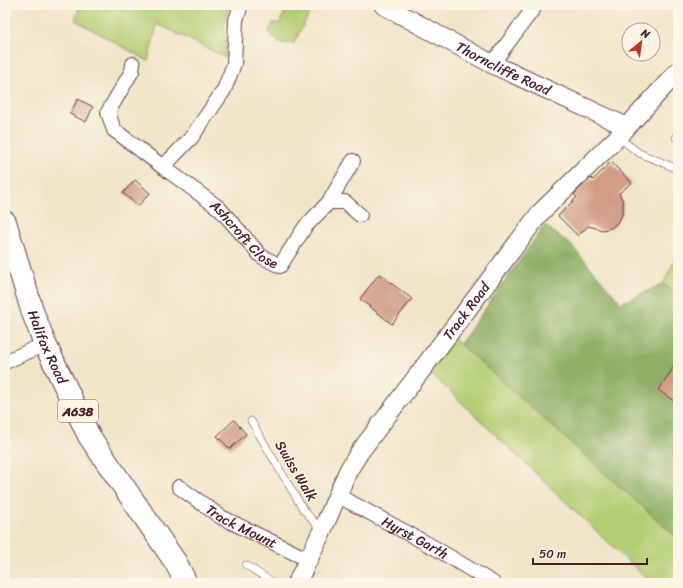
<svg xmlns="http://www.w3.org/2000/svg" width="683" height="588" font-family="Sriracha,sans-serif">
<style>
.green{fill:#b3cd73;stroke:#7e764f}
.forest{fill:#8eb065;stroke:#6c6848}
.building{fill:#d09d86}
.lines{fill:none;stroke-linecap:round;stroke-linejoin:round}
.service-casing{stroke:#633d43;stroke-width:8}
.minor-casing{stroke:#633d43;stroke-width:16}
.tertiary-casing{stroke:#633d43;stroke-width:20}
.primary-casing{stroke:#633d43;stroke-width:24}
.service{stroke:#fff;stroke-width:7}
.minor{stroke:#fff;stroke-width:14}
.tertiary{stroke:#fff;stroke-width:18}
.primary{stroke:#fff;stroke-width:22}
.labels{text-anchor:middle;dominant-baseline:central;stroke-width:3;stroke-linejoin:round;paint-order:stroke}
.shield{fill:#fcf5e5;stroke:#7f5f63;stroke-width:1}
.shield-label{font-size:13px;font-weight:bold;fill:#4a1f2b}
.street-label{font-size:14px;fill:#4a1f2b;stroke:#fcf5e5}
</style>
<rect width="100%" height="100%" fill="#fcf5e5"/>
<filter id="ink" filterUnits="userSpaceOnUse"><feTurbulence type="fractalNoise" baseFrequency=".025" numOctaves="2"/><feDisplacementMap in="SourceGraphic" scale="8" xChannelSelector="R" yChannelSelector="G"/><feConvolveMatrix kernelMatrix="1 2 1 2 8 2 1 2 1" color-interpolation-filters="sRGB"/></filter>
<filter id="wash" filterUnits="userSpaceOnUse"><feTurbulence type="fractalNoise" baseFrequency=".012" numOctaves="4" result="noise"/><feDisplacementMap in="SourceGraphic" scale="16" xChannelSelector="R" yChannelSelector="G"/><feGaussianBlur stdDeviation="0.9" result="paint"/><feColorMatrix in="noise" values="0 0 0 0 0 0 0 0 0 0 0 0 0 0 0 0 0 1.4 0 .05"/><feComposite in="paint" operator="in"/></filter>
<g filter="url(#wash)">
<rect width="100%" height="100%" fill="#f1e5c8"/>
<g class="green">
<polygon points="80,5 229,5 224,29 227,58 157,24 148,61 75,20"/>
<path d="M295 7 309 14 294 43C281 45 277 42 269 32L273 23H280L286 9Z"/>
<polygon points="678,253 678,295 663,284"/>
<polygon points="448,335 460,344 678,538 678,583 651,583 424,367"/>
</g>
<polygon class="forest" points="545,225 572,246 621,303 663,284 678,295 678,538 460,344"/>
<g id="blocks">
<g class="building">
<polygon points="78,99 93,107 86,122 70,114"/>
<polygon points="611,162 632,183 619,193 623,202 623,211 621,217 616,224 611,228 603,230 588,226 578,236 558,216 577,197 574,195 578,190 591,178 593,180"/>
<polygon points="135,180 150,193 138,206 123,193"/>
<polygon points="379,274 412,299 392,324 360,299"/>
<polygon points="678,361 678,404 658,390"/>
<polygon points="234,420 246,434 230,449 217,436"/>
</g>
</g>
</g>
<g filter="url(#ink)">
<use href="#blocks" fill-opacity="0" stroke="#633d43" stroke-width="1"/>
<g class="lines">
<g class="service-casing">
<g id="service">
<polyline points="678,135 676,138 678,138"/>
<polyline points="618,137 639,153 678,169"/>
<polyline points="251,421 303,509 321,530"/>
<polyline points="246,565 274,583"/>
</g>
</g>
<g class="minor-casing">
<g id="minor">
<polyline points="133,64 132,71 108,112 114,130 163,167 191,138 224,90 234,64 236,20 241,5"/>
<polyline points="492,64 536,5"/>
<path id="s1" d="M163 167 219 208 261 256 280 266 305 227 329 202H345L360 215"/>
<polyline points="329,202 353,161"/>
<polyline points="5,362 45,344"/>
<path id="s2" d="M179 487 221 517 309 560"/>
<path id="s3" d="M337 495 435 548 493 583"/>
</g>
</g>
<g class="tertiary-casing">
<g id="tertiary">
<path id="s4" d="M383 5 492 64 627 127"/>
<path id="s5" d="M297 583 322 531 348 471 359 453 540 213 618 137 678 71"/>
</g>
</g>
<g class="primary-casing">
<g id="primary">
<path id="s6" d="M5 222 33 313 45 344 89 436 176 563 186 583"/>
</g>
</g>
<use href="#service" class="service"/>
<use href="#minor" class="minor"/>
<use href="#tertiary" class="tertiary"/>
<use href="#primary" class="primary"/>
</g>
</g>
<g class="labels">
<rect class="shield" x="58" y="400" width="40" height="22" rx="3"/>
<g class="shield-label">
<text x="78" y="411">A638</text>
</g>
<g class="street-label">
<text stroke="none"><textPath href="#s4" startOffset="136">Thorncliffe Road</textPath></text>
<text stroke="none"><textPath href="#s1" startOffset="106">Ashcroft Close</textPath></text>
<text stroke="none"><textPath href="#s5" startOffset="322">Track Road</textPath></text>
<text stroke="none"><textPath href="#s6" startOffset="132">Halifax Road</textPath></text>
<text transform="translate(296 471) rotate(59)">Swiss Walk</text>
<text stroke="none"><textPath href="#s2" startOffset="74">Track Mount</textPath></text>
<text stroke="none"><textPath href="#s3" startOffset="89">Hyrst Garth</textPath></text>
</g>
</g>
<rect width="683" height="588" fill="none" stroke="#fcf5e5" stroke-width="20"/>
<g transform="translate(641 42) rotate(29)"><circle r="19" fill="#fcf5e5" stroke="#b59f9b"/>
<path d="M0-3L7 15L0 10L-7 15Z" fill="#c8321e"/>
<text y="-6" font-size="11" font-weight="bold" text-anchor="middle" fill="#4a1f2b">N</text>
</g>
<path d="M533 558v6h114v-6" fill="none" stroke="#4a1f2b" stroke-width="2"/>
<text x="539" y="558" font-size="12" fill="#4a1f2b" stroke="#fcf5e5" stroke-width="3" paint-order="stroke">50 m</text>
</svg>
